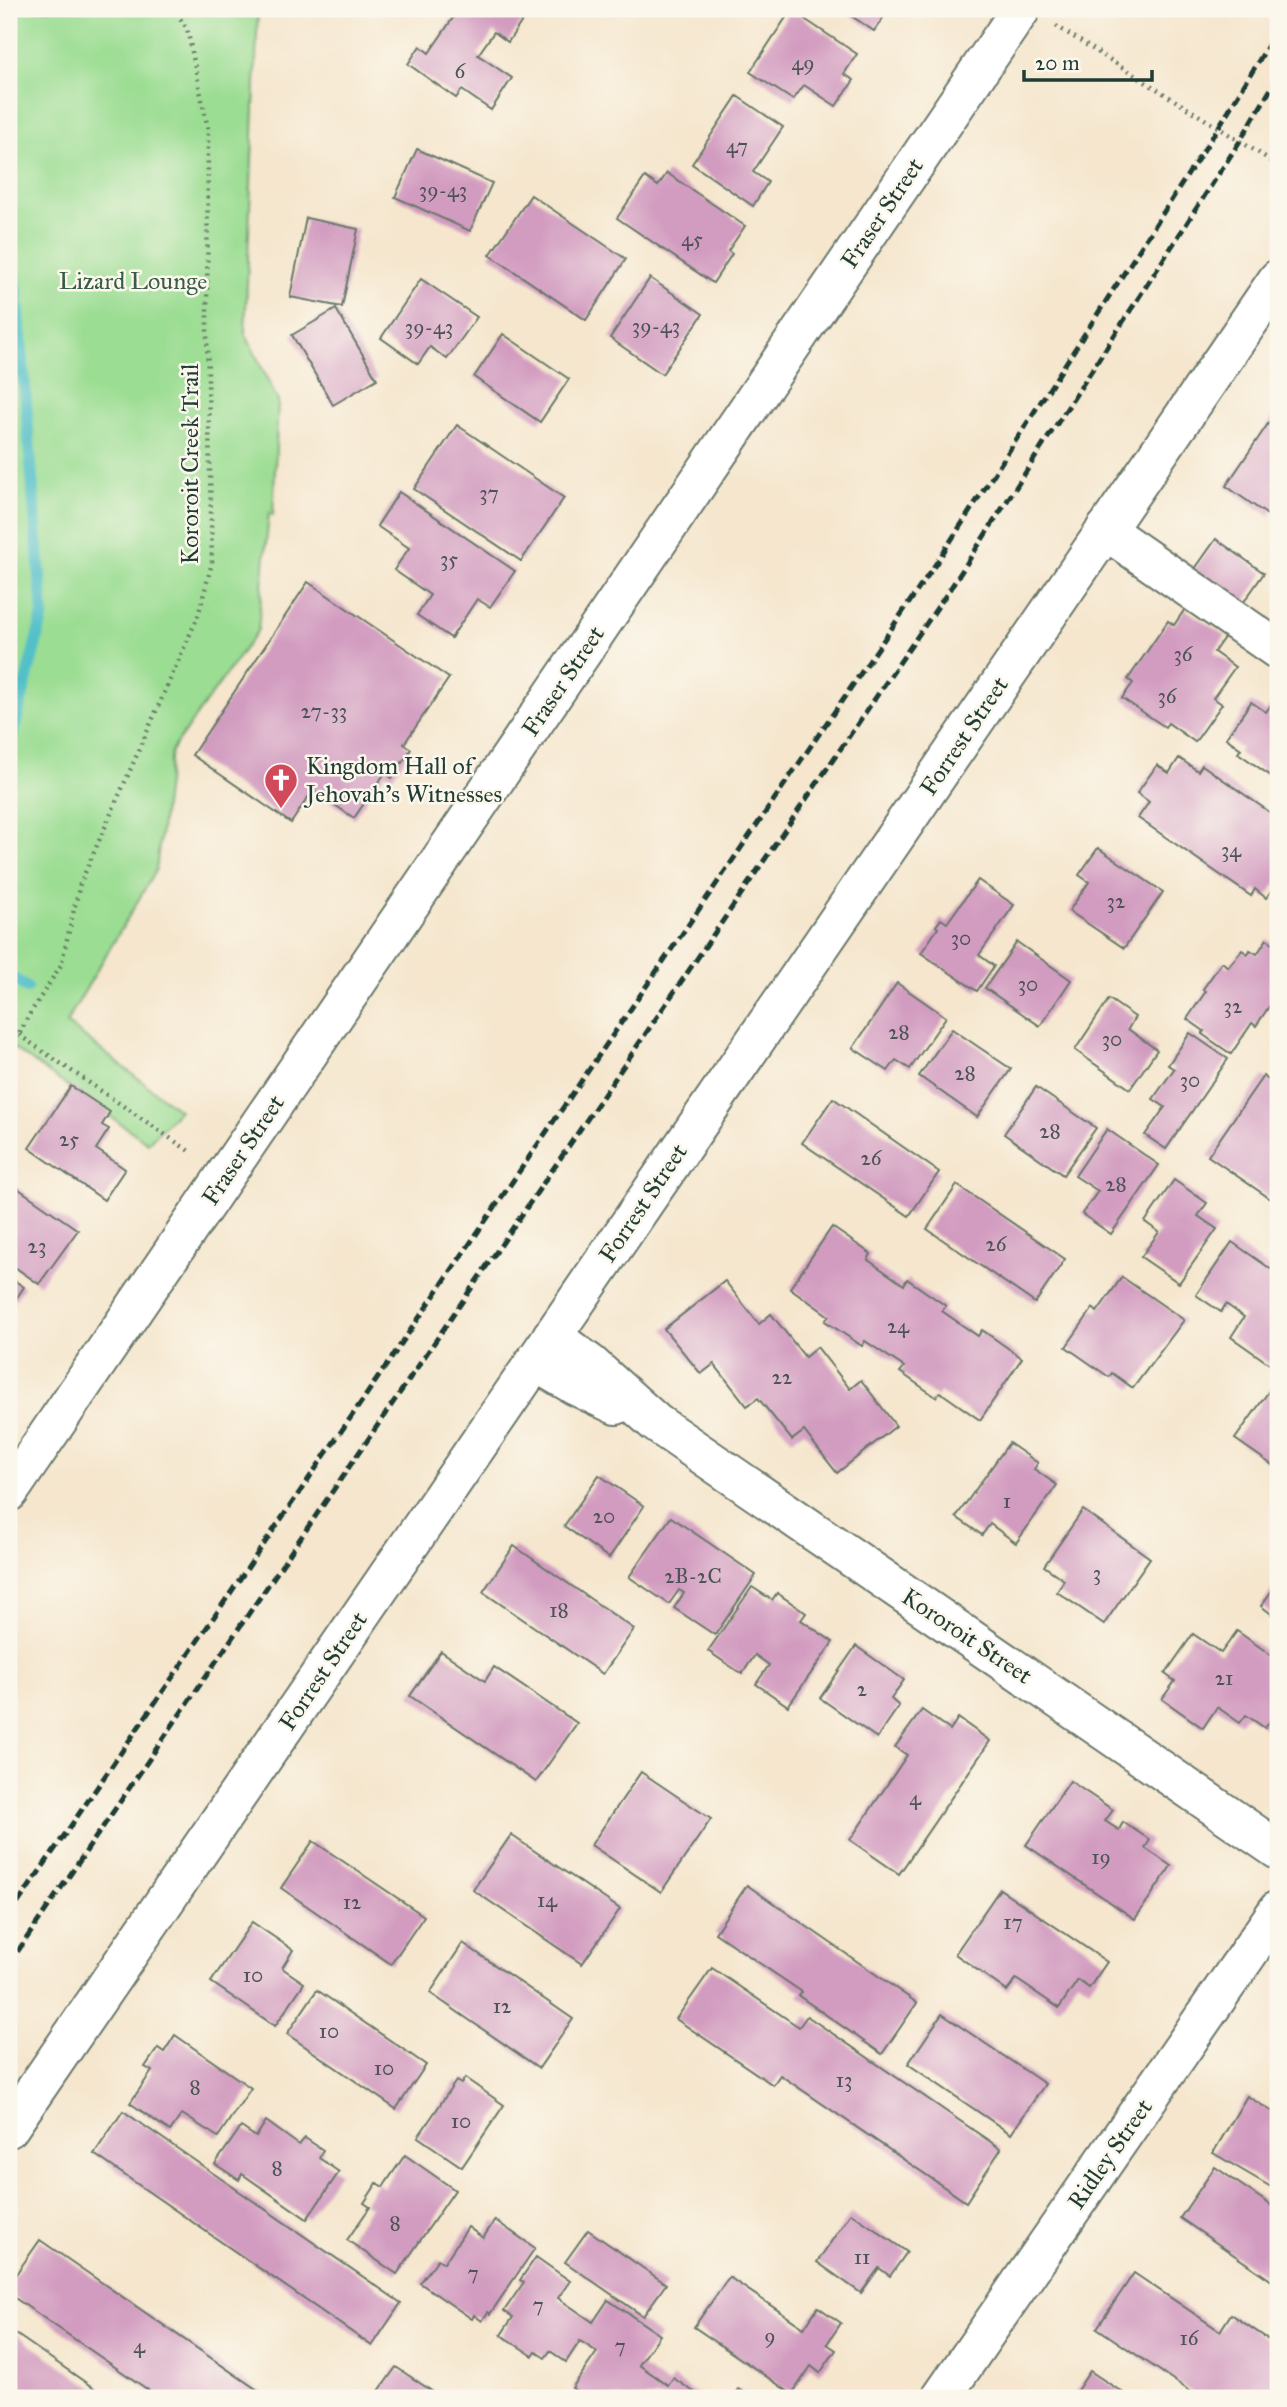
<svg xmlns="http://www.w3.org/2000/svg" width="1287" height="2407" font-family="'IM FELL Great Primer',serif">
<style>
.green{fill:#9bdd93;stroke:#5d8d64;stroke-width:2}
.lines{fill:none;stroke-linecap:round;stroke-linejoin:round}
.stream{stroke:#52c0c8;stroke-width:12}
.building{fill:#d29bc0}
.minor-casing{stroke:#6a786a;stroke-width:42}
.path{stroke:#6a786a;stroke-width:4.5;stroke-dasharray:2 5;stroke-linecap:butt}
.minor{stroke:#fff;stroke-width:38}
.rail{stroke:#1f3d34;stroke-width:5;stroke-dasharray:10 5;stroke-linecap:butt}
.labels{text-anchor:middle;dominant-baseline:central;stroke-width:5;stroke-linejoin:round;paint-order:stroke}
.number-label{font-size:21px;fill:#4c5457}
.street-label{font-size:24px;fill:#1f3d34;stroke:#fbf7ec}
.park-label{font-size:24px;fill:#385d47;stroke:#fbf7ec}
.poi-label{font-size:24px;fill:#1f3d34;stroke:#fbf7ec;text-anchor:start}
</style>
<rect width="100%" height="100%" fill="#fbf7ec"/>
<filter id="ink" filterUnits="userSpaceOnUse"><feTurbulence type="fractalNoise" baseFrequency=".0143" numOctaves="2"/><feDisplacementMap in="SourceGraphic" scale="14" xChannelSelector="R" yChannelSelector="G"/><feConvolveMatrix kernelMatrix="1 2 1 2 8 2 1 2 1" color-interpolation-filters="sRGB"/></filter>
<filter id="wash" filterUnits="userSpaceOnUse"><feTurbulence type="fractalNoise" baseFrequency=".00686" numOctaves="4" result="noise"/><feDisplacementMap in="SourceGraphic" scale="28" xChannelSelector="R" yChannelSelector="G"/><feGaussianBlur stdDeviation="1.57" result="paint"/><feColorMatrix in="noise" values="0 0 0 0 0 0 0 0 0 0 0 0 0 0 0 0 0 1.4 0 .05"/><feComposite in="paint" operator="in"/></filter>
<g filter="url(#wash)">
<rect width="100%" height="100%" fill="#f5e6cd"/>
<polygon class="green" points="9,9 258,9 245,333 278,401 273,515 269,513 258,630 171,751 156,870 66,1023 179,1110 148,1143 9,1045"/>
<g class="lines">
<g class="stream">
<polyline points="9,252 17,290 43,615 9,748"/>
<polyline points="9,975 27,988"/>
</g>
</g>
<g id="blocks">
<g class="building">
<polygon points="459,9 530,9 508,42 494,32 478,55 512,78 491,110 462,90 456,98 408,64 420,46 429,53"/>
<polygon points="841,9 889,9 874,31"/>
<polygon points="791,10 857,54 844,74 854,80 836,106 804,85 793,100 750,72"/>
<polygon points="737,96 783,127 753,172 768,182 753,206 692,164"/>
<polygon points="417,149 492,183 470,231 395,197"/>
<polygon points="667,173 745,226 728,251 732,254 713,283 617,218 645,177 658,186"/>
<polygon points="531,195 626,259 586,320 490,255"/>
<polygon points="306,218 358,229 342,307 290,297"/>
<polygon points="650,278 703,314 662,374 610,338"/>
<polygon points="421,279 477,317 447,359 430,347 418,364 381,338"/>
<polygon points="336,309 377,379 333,405 292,335"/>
<polygon points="503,334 569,379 540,422 474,377"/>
<polygon points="1278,409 1278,504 1269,516 1226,486"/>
<polygon points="457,425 564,498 521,561 414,489"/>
<polygon points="399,492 515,571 490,607 477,599 451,638 417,615 430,595 394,570 409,548 377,526"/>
<polygon points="1216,539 1264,573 1241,606 1192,573"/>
<polygon points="308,582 449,678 404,744 411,749 392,778 385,773 354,818 313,790 291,823 192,755"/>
<polygon points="1185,609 1225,636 1214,652 1235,667 1213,698 1222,704 1195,742 1168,723 1165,727 1122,698 1133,683 1128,679 1168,621 1174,625"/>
<polygon points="1278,695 1278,781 1238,753 1241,749 1226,738 1251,702 1266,712"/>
<polygon points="1179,758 1198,771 1202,765 1278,818 1278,881 1266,898 1255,889 1251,896 1138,818 1149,802 1137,793 1157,765 1169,773"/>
<polygon points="1098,848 1163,892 1124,948 1069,911 1089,882 1079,875"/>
<polygon points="978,880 1014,905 979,955 994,966 977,991 921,953 938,928 936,926 941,919 947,923"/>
<polygon points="1267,939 1278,947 1278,993 1256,1026 1252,1023 1231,1054 1202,1034 1204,1031 1187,1019 1206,991 1203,989 1222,962 1228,967 1242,950 1248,954 1250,950 1257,954"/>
<polygon points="1017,942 1071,980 1040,1026 985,988"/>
<polygon points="897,983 946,1017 910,1069 896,1060 888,1071 853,1048"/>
<polygon points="1109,999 1135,1017 1128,1029 1157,1050 1130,1089 1075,1050"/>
<polygon points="952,1029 1011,1069 977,1117 919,1076"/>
<polygon points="1190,1033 1228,1059 1166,1149 1145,1135 1165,1107 1153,1099 1174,1069 1168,1065"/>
<polygon points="1263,1076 1278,1087 1278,1204 1208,1156"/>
<polygon points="71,1086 110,1112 102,1125 109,1129 96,1149 125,1169 104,1200 29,1148"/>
<polygon points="1036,1087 1096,1128 1063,1175 1004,1134"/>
<polygon points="833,1098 939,1172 909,1216 802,1143"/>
<polygon points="1107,1129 1159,1165 1111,1234 1082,1214 1098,1191 1075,1176"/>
<polygon points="1174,1180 1207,1203 1198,1216 1217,1229 1179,1283 1141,1257 1159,1232 1145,1222"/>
<polygon points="13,1185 78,1230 39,1284 9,1263 9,1192"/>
<polygon points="957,1185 1065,1259 1035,1303 927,1229"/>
<polygon points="832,1227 871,1254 868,1260 904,1285 907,1279 946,1306 942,1311 978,1336 982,1330 1022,1358 980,1420 940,1392 936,1397 900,1372 904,1367 865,1341 862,1346 825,1321 829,1316 790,1288"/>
<polygon points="1232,1242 1278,1274 1278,1310 1272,1319 1278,1323 1278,1370 1231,1337 1244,1317 1226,1304 1221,1312 1196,1295"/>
<polygon points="9,1277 24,1287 9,1309"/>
<polygon points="1122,1277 1184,1320 1133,1388 1112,1373 1109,1377 1066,1347 1093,1308 1097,1312"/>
<polygon points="725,1281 759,1324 771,1314 805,1357 817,1347 850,1389 861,1380 896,1426 837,1473 804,1431 792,1440 758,1398 747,1406 714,1364 701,1374 664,1329"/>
<polygon points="1274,1384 1278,1387 1278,1469 1235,1439"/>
<polygon points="1009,1443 1038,1463 1034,1469 1057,1485 1016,1543 990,1524 982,1535 956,1517"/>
<polygon points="599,1475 644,1506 609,1558 564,1526"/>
<polygon points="1083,1510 1150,1558 1104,1624 1057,1592 1064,1580 1044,1566"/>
<polygon points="671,1517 756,1575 715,1635 674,1608 684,1593 679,1590 669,1604 629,1577"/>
<polygon points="514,1546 634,1629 603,1674 483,1592"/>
<polygon points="1278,1582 1278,1619 1261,1606"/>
<polygon points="752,1587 772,1600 777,1593 806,1613 801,1620 833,1642 788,1706 756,1684 769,1665 755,1655 742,1674 708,1651"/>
<polygon points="1237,1631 1278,1660 1278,1710 1265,1728 1246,1715 1240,1723 1217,1707 1203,1728 1162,1699 1175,1681 1165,1674 1193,1634 1221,1653"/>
<polygon points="856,1646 904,1680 891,1699 899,1706 877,1738 820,1698"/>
<polygon points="441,1651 485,1681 494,1667 577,1723 536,1782 410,1696"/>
<polygon points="922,1710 950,1730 958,1718 990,1741 899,1874 850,1840 907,1755 895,1747"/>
<polygon points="641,1772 711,1819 661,1892 591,1845"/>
<polygon points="1070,1781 1113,1810 1105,1821 1119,1830 1123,1822 1150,1840 1145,1848 1171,1866 1135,1919 1026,1845"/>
<polygon points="511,1835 620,1909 582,1964 473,1890"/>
<polygon points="313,1841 424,1916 391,1964 281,1888"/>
<polygon points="747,1885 917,2003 882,2054 799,1996 802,1992 715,1933"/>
<polygon points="1000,1889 1107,1962 1089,1988 1078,1980 1059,2008 1016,1979 1007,1991 955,1954"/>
<polygon points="252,1922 293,1950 282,1968 304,1983 275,2026 211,1982"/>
<polygon points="463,1943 573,2019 539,2068 430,1993"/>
<polygon points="712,1968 799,2027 807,2016 1001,2149 966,2202 780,2075 773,2085 676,2019"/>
<polygon points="317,1990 426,2065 396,2109 287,2034"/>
<polygon points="942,2014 1045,2084 1011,2134 908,2064"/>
<polygon points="175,2035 251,2088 218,2137 182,2114 170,2131 130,2103 152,2071 145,2067 158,2048 164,2052"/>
<polygon points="465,2078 504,2105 462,2167 418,2137 456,2081 461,2084"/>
<polygon points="1247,2096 1278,2115 1278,2191 1213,2153"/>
<polygon points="123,2111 401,2303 372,2346 94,2154"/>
<polygon points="266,2121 299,2145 305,2138 323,2150 319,2158 339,2172 307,2219 242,2174 239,2180 215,2164 241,2127 256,2137"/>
<polygon points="405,2155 455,2190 397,2274 347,2240 370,2207 364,2203 377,2183 383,2187"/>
<polygon points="1215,2167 1278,2210 1278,2285 1180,2218"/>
<polygon points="851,2213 907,2252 890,2276 879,2268 861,2293 817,2262"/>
<polygon points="495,2220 535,2248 490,2314 488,2312 482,2321 474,2315 472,2319 420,2283 438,2259 444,2263 468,2227 483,2238"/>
<polygon points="588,2230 666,2284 643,2316 565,2262"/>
<polygon points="40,2240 269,2398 160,2398 9,2294 9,2284"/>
<polygon points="536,2257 570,2281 558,2298 593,2322 608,2300 660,2335 639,2365 668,2385 673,2378 703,2398 586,2398 572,2388 597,2352 580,2341 566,2362 550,2351 545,2358 536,2352 533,2356 501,2335 513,2317 504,2311 524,2282 520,2280"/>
<polygon points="1134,2273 1220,2331 1231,2314 1278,2346 1278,2398 1229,2398 1216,2390 1210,2398 1200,2398 1097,2328"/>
<polygon points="729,2277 804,2328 818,2307 841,2323 827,2344 836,2350 820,2373 811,2366 792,2394 694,2327"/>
<polygon points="13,2332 108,2398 14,2398 9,2395 9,2338"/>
<polygon points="396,2367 442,2398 374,2398"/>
<polygon points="1090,2371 1131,2398 1072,2398"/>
<polygon points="738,2389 752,2398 732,2398"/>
</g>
</g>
</g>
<g filter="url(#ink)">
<use href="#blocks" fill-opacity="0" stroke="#6a786a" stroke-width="2"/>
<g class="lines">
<g class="minor-casing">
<g id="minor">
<polyline points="1105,530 1278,650"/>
<polyline points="552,1336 589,1363 656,1423 1278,1850"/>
<polyline points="535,1362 574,1385 616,1405"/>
<polyline points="9,1492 1021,9"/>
<polyline points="9,2128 1278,279"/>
<polyline points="941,2398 1278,1910"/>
</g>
</g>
<g class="path">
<polyline points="1056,26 1278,165"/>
<polyline points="9,1019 19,1035 29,1015 61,965 80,884 198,616 212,563 207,333 208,129 187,28 173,9"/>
<polyline points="19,1035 192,1153"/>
</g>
<use href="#minor" class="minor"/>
<g class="rail">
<polyline points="9,1916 937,562 1218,128 1278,29"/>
<polyline points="9,1964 954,583 1240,141 1278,77"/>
</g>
</g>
</g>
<defs>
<g id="church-pin" transform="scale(1.75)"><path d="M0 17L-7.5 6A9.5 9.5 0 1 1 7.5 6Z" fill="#d1495b" stroke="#fbf7ec"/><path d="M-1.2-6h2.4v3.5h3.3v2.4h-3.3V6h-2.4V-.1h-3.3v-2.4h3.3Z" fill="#fff"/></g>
</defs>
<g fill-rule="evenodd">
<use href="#church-pin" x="281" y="780"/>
</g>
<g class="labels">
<g class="number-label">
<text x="803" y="63">49</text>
<text x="460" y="71">6</text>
<text x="737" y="146">47</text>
<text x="443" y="190">39-43</text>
<text x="692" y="239">45</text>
<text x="656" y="326">39-43</text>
<text x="429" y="327">39-43</text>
<text x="489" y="493">37</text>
<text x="449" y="559">35</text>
<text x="1183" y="654">36</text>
<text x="1167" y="696">36</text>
<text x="324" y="711">27-33</text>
<text x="1231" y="850">34</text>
<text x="1116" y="901">32</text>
<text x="961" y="938">30</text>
<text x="1028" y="984">30</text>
<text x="1233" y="1006">32</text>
<text x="899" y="1032">28</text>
<text x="1112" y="1039">30</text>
<text x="965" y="1073">28</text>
<text x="1190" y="1080">30</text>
<text x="1050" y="1131">28</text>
<text x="69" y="1139">25</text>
<text x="871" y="1158">26</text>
<text x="1116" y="1184">28</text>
<text x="996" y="1244">26</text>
<text x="37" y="1246">23</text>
<text x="898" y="1326">24</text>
<text x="782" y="1377">22</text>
<text x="1007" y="1501">1</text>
<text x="604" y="1516">20</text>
<text x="1097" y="1573">3</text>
<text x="693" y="1576">2B-2C</text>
<text x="559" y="1610">18</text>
<text x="1224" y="1678">21</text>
<text x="862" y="1689">2</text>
<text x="915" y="1798">4</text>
<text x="1101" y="1857">19</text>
<text x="547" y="1900">14</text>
<text x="352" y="1902">12</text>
<text x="1013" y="1922">17</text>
<text x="253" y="1975">10</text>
<text x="502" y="2006">12</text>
<text x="329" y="2031">10</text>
<text x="384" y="2068">10</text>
<text x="844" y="2080">13</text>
<text x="195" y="2087">8</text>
<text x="461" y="2121">10</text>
<text x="277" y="2168">8</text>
<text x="395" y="2223">8</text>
<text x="862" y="2257">11</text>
<text x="473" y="2273">7</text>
<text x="538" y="2305">7</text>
<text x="770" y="2336">9</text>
<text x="1189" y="2338">16</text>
<text x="139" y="2346">4</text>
<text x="620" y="2346">7</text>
</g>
<g class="street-label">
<text transform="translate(882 213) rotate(-56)">Fraser Street</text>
<text transform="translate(190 464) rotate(-90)">Kororoit Creek Trail</text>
<text transform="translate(563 681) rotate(-56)">Fraser Street</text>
<text transform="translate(964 736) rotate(-56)">Forrest Street</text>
<text transform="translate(243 1150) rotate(-56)">Fraser Street</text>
<text transform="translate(643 1203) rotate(-56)">Forrest Street</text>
<text transform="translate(967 1636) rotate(34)">Kororoit Street</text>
<text transform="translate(323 1671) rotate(-56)">Forrest Street</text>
<text transform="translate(1110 2154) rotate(-55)">Ridley Street</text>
</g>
<g class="park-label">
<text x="133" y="281">Lizard Lounge</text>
</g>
<g class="poi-label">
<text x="306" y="766">Kingdom Hall of<tspan x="306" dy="28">Jehovah's Witnesses</tspan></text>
</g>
</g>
<rect width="1287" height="2407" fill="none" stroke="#fbf7ec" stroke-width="35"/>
<path d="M1024 70v10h128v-10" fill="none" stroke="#1f3d34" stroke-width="3.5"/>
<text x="1035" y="70" font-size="21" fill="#1f3d34" stroke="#fbf7ec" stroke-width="5" paint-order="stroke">20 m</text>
</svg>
